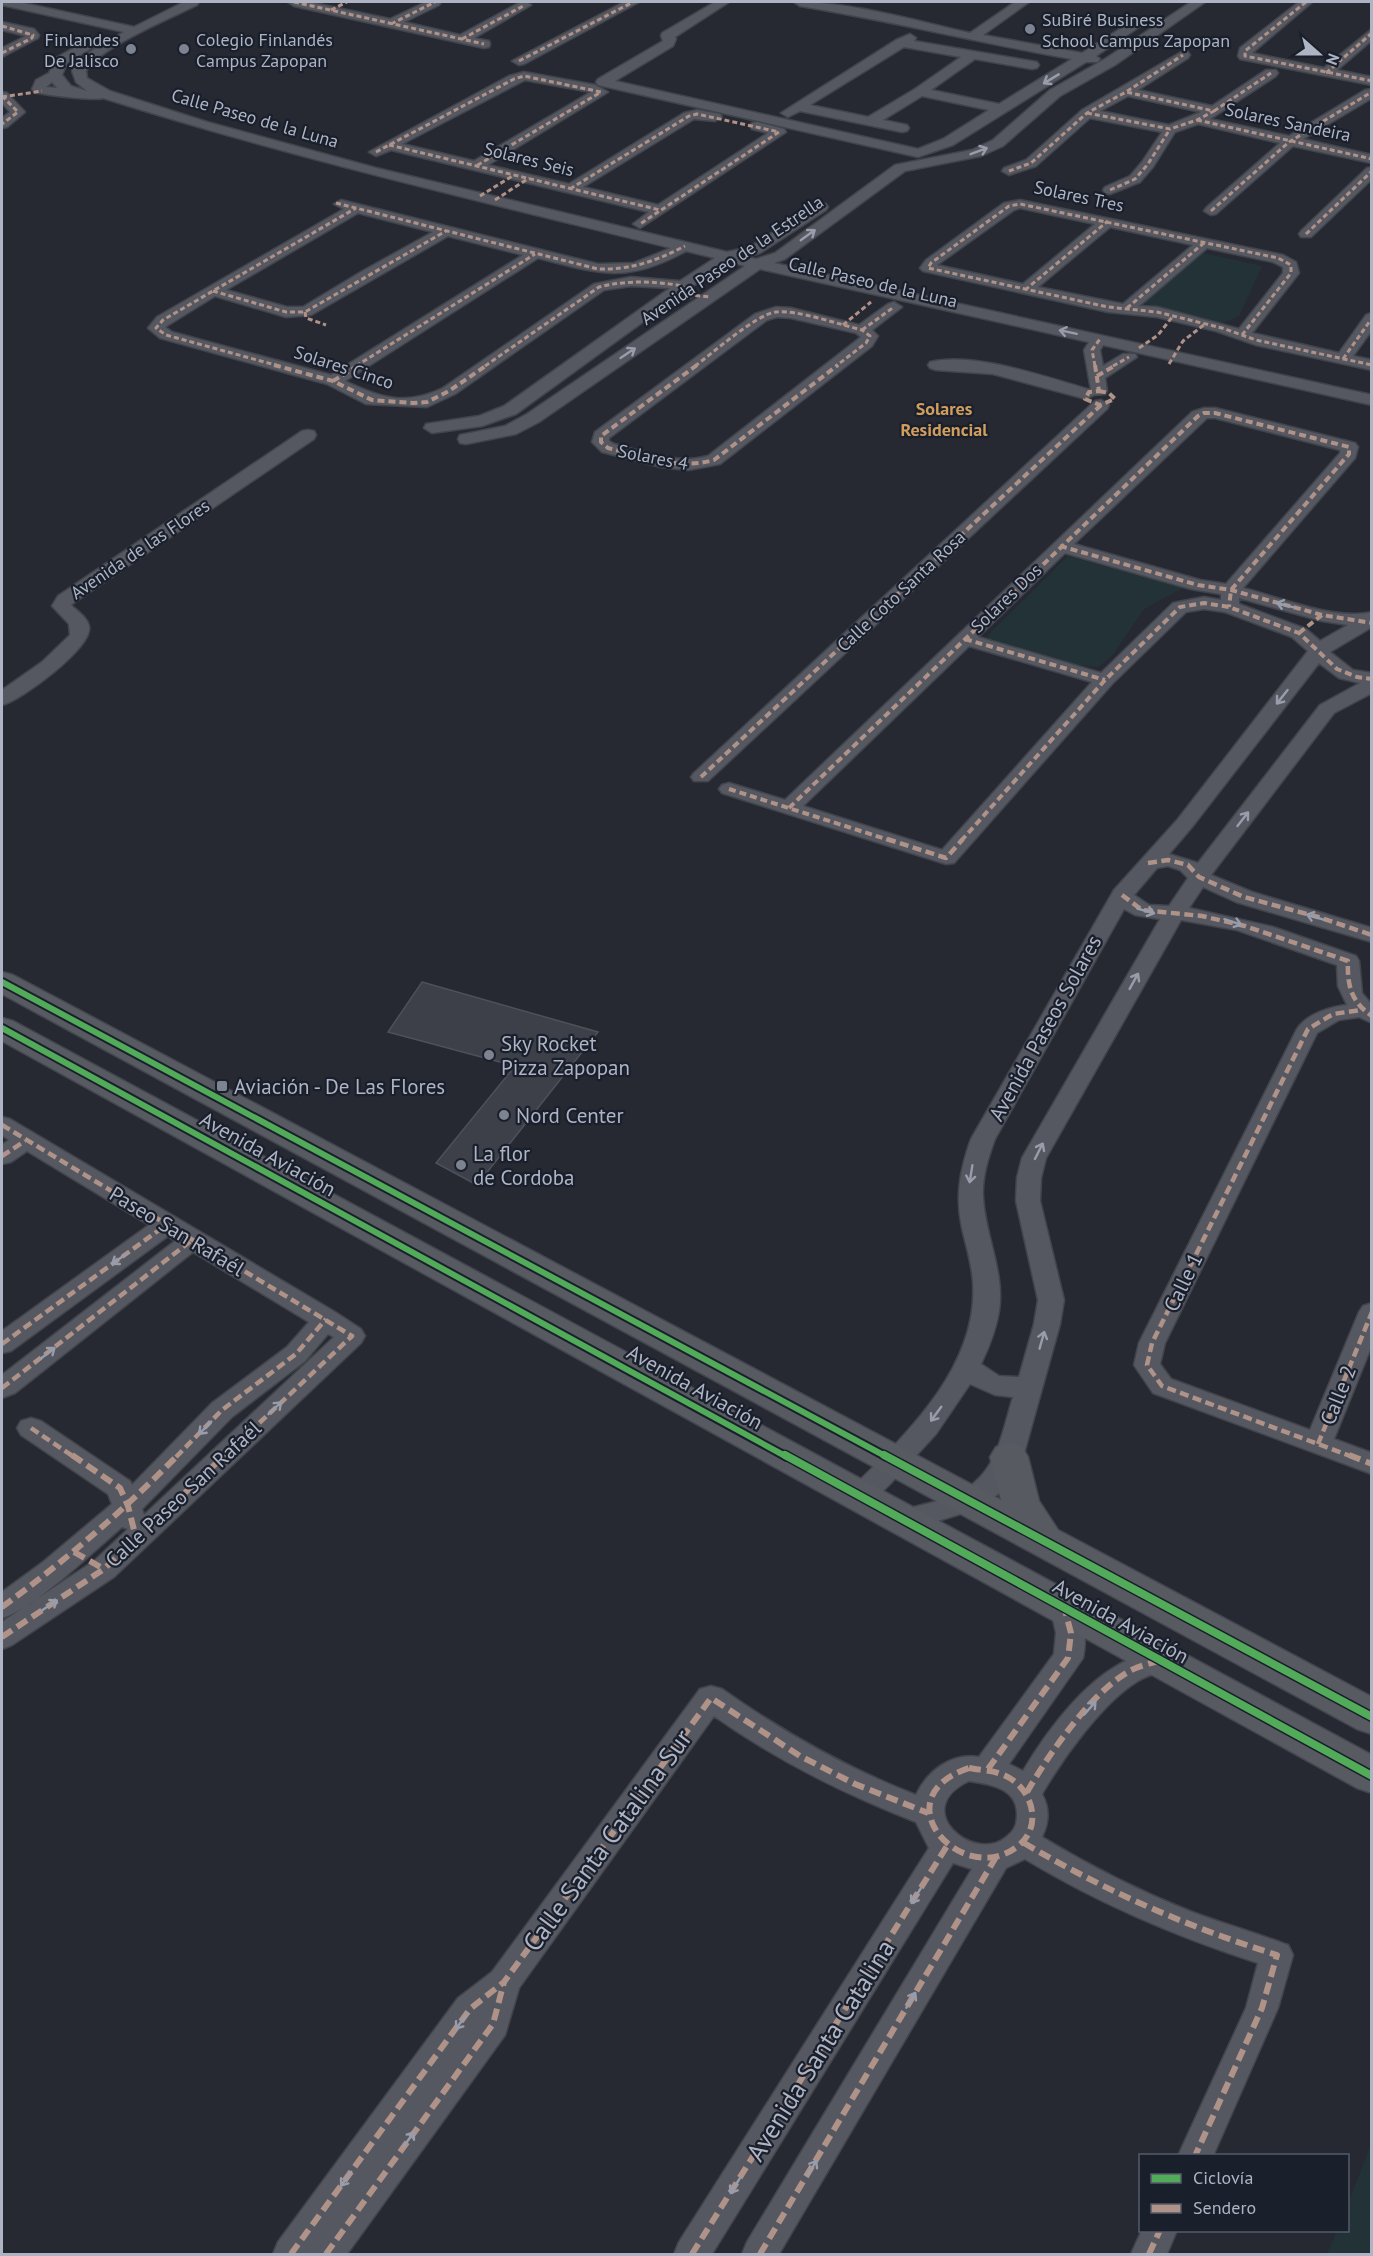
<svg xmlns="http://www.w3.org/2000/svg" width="1373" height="2256" font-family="'PT Sans',sans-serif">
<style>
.green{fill:#233237}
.building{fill:#3d4048;stroke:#4d515a;stroke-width:1.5}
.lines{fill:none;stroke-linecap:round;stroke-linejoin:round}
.minor-casing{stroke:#41444b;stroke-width:3}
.primary-casing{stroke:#42464f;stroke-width:3}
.minor{fill:#565861;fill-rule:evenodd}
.primary{fill:#585a62;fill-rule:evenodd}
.quiet-far3{stroke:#af9288;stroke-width:3;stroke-dasharray:5 3;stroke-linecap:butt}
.quiet-far2{stroke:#af9288;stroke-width:4;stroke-dasharray:7 4;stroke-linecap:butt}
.quiet-far1{stroke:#af9288;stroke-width:4.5;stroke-dasharray:9 4.5;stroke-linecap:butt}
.quiet{stroke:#af9288;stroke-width:6;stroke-dasharray:12 6;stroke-linecap:butt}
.cycleway-far1-casing{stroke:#1a1f2c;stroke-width:10}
.cycleway-casing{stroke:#1a1f2c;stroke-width:11}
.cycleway-far1{stroke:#51ab58;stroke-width:6}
.cycleway{stroke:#51ab58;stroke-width:8}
.oneway{stroke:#989dab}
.poi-dot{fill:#7e8391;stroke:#1a1f2c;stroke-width:2}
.labels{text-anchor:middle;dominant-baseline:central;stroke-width:4.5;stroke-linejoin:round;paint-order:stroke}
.far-poi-label{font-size:18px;fill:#aeb4c4;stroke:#1a1f2c;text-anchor:start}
.far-street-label{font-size:18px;fill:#aeb4c4;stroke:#1a1f2c}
.far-neighbourhood-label{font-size:18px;font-weight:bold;fill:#d19e5d;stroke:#1a1f2c}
.street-label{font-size:21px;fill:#aeb4c4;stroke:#1a1f2c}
.poi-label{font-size:21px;fill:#aeb4c4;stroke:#1a1f2c;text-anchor:start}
.near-street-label{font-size:26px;fill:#aeb4c4;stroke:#1a1f2c}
</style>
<rect width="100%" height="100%" fill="#262932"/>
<g class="green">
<polygon points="1198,252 1262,266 1239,316 1222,324 1190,318 1145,303"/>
<path d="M1068 556 1183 588 1144 609 1112 656 1098 667C1054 664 1025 657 984 639Z"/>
<polygon points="1371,2144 1371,2254 1327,2254 1337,2231 1348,2230 1348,2204"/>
</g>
<polygon class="building" points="422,982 598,1032 477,1185 436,1163 515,1066 388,1032"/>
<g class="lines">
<g class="minor-casing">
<g id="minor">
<path d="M2 2H19L134 27 184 2H199L197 5C171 18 100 47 86 71L87 78 110 91 207 122 376 168 727 252 750 247 816 204H826L828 207 826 210 760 253 746 257 756 259 775 253 895 165 972 150 993 140 1050 90 1105 59 1191 2H1205L1115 65 1060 96 1003 146 981 156 905 171 785 259 774 263 1372 395V405L1103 345 1100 350 1103 366 1123 354H1135L1137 357 1105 378 1107 391 1105 394 1094 395 1086 399 993 374 936 370 930 368 928 365 930 362C974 351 1048 378 1091 390L1084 350 1089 342 760 269 539 422 516 434 466 444 460 443 458 439 460 435 505 426 527 414 745 266 730 262 691 287 695 294 692 297 687 299 680 295 516 414 482 426 432 433 424 428 426 424 479 416 504 406 670 288 631 286 604 290 455 394 427 407 366 404 327 384 160 338 148 328 157 317 344 209 334 204 341 200 598 264 634 263 671 248C480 201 289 157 103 98 95 101 45 95 34 92L32 89 36 80 49 73 56 58 93 37 99 41 98 44 67 63 62 75 71 86 87 91 76 82 72 71C84 52 105 43 124 32L2 5ZM52 82 57 88 46 87ZM358 213 433 232 361 272 303 307H287L226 290ZM448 236 523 255 331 375 172 332 165 327 215 296 286 317 311 315ZM686 251 715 258 680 281 631 277 594 284 443 388C406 406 381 398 345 381L538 258C601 274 626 284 686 251Z"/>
<polygon points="288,2 309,2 390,19 426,2 441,2 439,5 404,22 460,35 521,2 526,2 531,5 474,38 489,41 490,44 489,47 484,48 294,6"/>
<polygon points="624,2 639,2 524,64 519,65 512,61"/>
<path d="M715 2H729L675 37 676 39 673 46 615 81 918 149 943 139 989 110 922 96 883 120 907 125 909 128 907 131 902 132 800 111 788 117 781 113 896 40 910 34 916 38 914 41 1037 62 1039 65 1037 68 1032 69 975 59 931 90 999 104 1072 59C981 43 891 21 800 6L794 2C853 2 912 20 970 33L1015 2H1029L983 35 1082 53 1134 20H1144L1145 23 1096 56 1100 59 1098 62H1086L953 145 918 157 598 85 596 82 598 79 663 41 661 36 662 33ZM904 47 961 57 915 89 868 117 810 105Z"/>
<polygon points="1299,2 1312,2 1252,53 1324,68 1372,29 1372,40 1337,70 1372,77 1372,85 1240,59 1238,56 1240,48"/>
<polygon points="2,22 34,29 39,35 38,38 2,57 2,48 26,36 2,30"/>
<path d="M1183 51 1188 52 1190 55 1188 58 1138 90 1212 106 1266 70H1276L1278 73 1276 76 1210 119 1289 136 1365 90 1372 89V98L1303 139 1372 155V163L1293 146 1216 214 1211 215 1204 211 1206 208 1280 143 1198 124 1175 132 1153 167 1140 182 1110 194 1105 193 1103 190 1105 187 1130 176 1142 162 1162 132 1090 118 1036 166 1009 175 1002 171 1004 168 1026 160 1082 110ZM1128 96 1201 112 1169 125 1100 111Z"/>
<path d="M524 72 595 85 608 92 488 165 569 184 684 113 697 110 720 114 722 117 715 121 694 119 583 187 658 205 768 133 752 129 750 126 752 123 757 122 784 129 786 132 640 228 633 224 649 212 391 150 376 156 369 152 509 76ZM525 80 591 92 474 161 402 144Z"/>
<polygon points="2,92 7,93 25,112 7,127 2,128 2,118 10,112 2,103"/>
<polygon points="1372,167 1372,179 1311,237 1301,237 1299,234 1301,231 1367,168"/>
<path d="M1020 200 1283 255 1296 262 1299 273 1252 333 1339 353 1366 315 1372 313V330L1353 356 1372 360V370L1256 345 1216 331 1157 317 1108 312 923 271 920 268 926 260 1004 203ZM1020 208 1095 224 1023 284 937 265 1014 210ZM1110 227 1193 245 1123 304 1038 287ZM1207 248 1273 262 1283 267V273L1239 329 1157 307 1139 306Z"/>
<path d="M894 302 902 307 872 330 878 336 872 346 720 464 688 470 661 467 602 452 592 442 595 432 755 314 776 307 791 308 859 325 888 304ZM777 317 791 318 856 333 861 337 708 456C676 465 645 452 614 444L609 441V438L767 320Z"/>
<polygon points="1101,400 1109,405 1107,409 708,781 694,781 691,777 694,773 1095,401"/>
<path d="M1204 408H1215L1355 443 1358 447 1355 458 1243 588C1278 597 1337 621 1372 612V627L1330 652 1353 670 1372 673V693L1334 713 1211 875 1252 892 1372 928V942L1236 902 1203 887 1189 908 1273 927 1356 956 1359 961 1362 993 1372 1005V1023L1359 1017 1339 1020 1317 1033 1165 1343 1160 1364 1171 1379 1310 1430 1359 1312 1363 1306 1372 1303V1345L1334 1439 1372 1453V1474L1153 1393 1134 1365 1139 1343 1297 1029C1307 1014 1329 1007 1347 1005L1338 986 1337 965 1237 930 1181 920 1046 1158 1041 1178 1040 1201 1064 1300 1060 1324 1023 1457 1011 1480 1001 1492 977 1509 905 1531 895 1528 891 1520 895 1512C911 1507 928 1504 945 1499 996 1481 999 1443 1013 1397L995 1395 970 1384 936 1434 891 1483 871 1503 861 1507 851 1503 847 1496 851 1489C907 1434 979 1366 973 1282 972 1264 966 1246 962 1228 955 1196 960 1170 971 1139L1114 890 1178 819 1308 651 1292 637 1225 612 1204 609 1186 612 1112 684 954 863 946 864 722 793 719 789 722 785 729 783 785 800 1192 412ZM1207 418H1215L1340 450V453L1226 584 1200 580 1074 544ZM1065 553 1191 589 1221 594V600L1204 597 1173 603 1101 673 978 637ZM1239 598 1322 621 1348 625 1320 641 1306 629 1239 604ZM969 646 1092 682 942 850 803 806ZM1319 663 1339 678 1360 683 1320 705 1198 863 1169 854 1192 827ZM1168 866 1180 870 1188 878 1169 906 1149 905 1134 895 1157 868ZM1124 909 1135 915 1160 919 1022 1158 1017 1178 1016 1201 1038 1300 1034 1324 1019 1377 999 1376 981 1364C989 1347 996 1330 999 1311 1005 1273 985 1235 983 1197 982 1177 988 1158 995 1139Z"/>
<path d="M308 430 314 431 316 435 314 439 72 604 71 605C77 611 87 617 89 626 94 647 20 701 2 705V690L42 662 70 635 69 624 52 606 58 596 302 431Z"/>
<path d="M2 1117 10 1119 335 1312 361 1329 365 1336 361 1343 114 1577 12 1645 2 1649V1622L94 1561 128 1529 122 1527C95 1550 33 1610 2 1618V1592L43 1562 112 1504 108 1494 21 1435 17 1428 21 1421 31 1418 41 1421 130 1481 132 1485 212 1403 287 1347 309 1322 193 1252 15 1393 2 1398V1375L175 1241 168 1236 11 1351 2 1353V1331L149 1225 27 1151 11 1162 2 1164V1145L9 1140 2 1135ZM328 1334 334 1337 144 1515 142 1509 232 1417 305 1361Z"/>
<path d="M1065 1599 1075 1602C1085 1620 1087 1638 1083 1658L1009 1764 1023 1771C1048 1729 1090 1672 1138 1656 1149 1652 1156 1649 1168 1653L1173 1661 1168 1669C1159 1673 1147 1675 1138 1681 1103 1702 1063 1758 1042 1794 1050 1809 1049 1822 1042 1837 1090 1866 1139 1891 1192 1912 1224 1924 1256 1933 1288 1945L1293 1955 1278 2008 1213 2156H1178L1246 2008 1258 1963C1177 1937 1098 1903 1025 1859L1006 1868 779 2254H742L747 2242 972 1869 953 1863 712 2254H674L679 2242 929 1848 916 1822C844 1794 778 1761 714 1716L519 1988 505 2035 347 2254H273L278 2242 458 1998 492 1972 700 1689 711 1686 722 1689C783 1732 846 1768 916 1795 927 1771 952 1752 979 1757L1054 1654 1056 1633 1051 1610 1055 1602ZM969 1781C990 1784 1017 1788 1017 1814 1017 1826 1014 1831 1005 1838 973 1863 909 1809 969 1781Z"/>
<polygon points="1142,2230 1177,2230 1167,2254 1131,2254"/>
</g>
</g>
<g class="primary-casing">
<g id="primary">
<polygon points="2,972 13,975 1001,1500 990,1457 996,1447 1009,1443 1022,1447 1028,1457 1039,1501 1058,1530 1372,1697 1372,1734 1357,1729 2,994"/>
<polygon points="2,1018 13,1021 1372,1755 1372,1793 1357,1788 2,1041"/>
</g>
</g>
<use href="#minor" class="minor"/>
<use href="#primary" class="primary"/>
<g class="quiet-far3">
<polyline points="294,2 484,44"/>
<polyline points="1306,2 1245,51 1245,56 1372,81"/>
<polyline points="331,10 347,2"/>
<polyline points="391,24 435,2"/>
<polyline points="2,26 33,35 32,38 2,53"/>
<polyline points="462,39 525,5"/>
<polyline points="519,61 633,2"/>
<polyline points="1326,73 1372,33"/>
<polyline points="2,96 18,112 2,124"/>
<polyline points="2,97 42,91"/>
<polyline points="1214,111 1271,73"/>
<polyline points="1087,113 1170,129 1197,120 1214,111 1126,92"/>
<polyline points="1197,120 1372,159"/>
<polyline points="389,145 660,210"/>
<polyline points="376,152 514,79 524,76 601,92 476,166"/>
<polyline points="1009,171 1031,163 1087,113 1126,92 1183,55"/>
<polyline points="570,189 689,116 697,114 779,132 640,224"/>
<polyline points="1110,190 1135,179 1148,164 1170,129"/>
<polyline points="480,196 514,175"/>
<polyline points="495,200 529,178"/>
<path d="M336 203 598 269C631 270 656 261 685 246"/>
<polyline points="1211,211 1289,142 1370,93"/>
<polyline points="1306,234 1372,171"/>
<polyline points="1025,290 1108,221"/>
<polyline points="213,291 286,312 305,312 446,231"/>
<polyline points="1127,308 1205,242"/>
<polyline points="305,312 306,318 326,325"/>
<polyline points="843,325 871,302"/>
<polyline points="862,330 894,307"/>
<polyline points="1242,335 1291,273 1291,265 1278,258 1020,204 1009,206 931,263 928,268 1108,307 1157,312 1222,328 1256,340 1372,365"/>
<polyline points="1139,348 1158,335 1173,316"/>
<polyline points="1343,359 1372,318"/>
<polyline points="1169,364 1183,341 1205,324"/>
<polyline points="279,366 166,335 156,328 163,320 356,208"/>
<polyline points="356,366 535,254"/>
<path d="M485 366 599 287C628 280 654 281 683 286L690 295 710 297"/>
<path d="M695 366C713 353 755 315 776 312 795 309 841 325 862 330L870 336 866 343 836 366"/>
<polyline points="1095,366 1092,350 1100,339"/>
<polyline points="1113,366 1129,357"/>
</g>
<g class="quiet-far2">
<polyline points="274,365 333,381 372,400 413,403 427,402 449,391 487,365"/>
<path d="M697 365 601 436V442L608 448C644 457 677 470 714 460L838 365"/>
<polyline points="1095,365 1099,391"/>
<polyline points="1097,376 1116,365"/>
<polyline points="333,381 359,365"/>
<polygon points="1099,391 1109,393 1115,399 1100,405 1085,399 1089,392"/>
<polyline points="1060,546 1198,585 1231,590 1322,615 1372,623"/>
<polyline points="1299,633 1322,615"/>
<polyline points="965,639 1105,680"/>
<polyline points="701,777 1101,405"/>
<polyline points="729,789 892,841"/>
<polyline points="789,808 1198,416 1204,413 1215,413 1349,447 1349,454 1231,590 1229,607"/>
<polyline points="961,841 1105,680 1180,607 1204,603 1229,607 1299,633 1337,669 1357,677 1372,679"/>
</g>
<g class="quiet-far1">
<polyline points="887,839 946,858 963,839"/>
<polyline points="1148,863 1168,860 1188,865 1199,877 1244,897 1318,917 1372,935"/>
<path d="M1122 895 1142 910 1202 916 1245 926 1348 961C1347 985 1351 1002 1372 1016"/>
<polyline points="2,1125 352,1336 223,1457"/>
<polyline points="2,1156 25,1141"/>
<polyline points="2,1344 166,1225"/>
<polyline points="2,1388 192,1240"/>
<polyline points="31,1428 74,1457"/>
<polyline points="1318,1444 1372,1312"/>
<polyline points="176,1457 222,1410 296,1354 326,1319"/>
<polyline points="1353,1457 1162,1386 1147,1365 1152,1343 1308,1029 1333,1014 1361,1010"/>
</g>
<g class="quiet">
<polyline points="72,1455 120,1488 128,1506 136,1538"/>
<polyline points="1349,1455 1372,1464"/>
<polyline points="74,1552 104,1569"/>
<path d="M2 1607C65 1561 123 1511 178 1455"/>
<polyline points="2,1637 104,1569 225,1455"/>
<path d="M969 1768C979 1770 991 1770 1001 1774 1031 1784 1045 1825 1018 1846 963 1890 879 1798 969 1768Z"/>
<polyline points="988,1769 1068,1658 1071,1633 1065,1610"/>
<path d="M1027 1792C1049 1754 1090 1694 1128 1672 1136 1667 1148 1664 1158 1661"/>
<path d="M1024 1843C1105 1891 1188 1927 1277 1955L1262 2008 1195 2156"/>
<polyline points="291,2254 470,2009 504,1982 711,1698 800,1756 855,1784 928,1813"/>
<polyline points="326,2254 493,2024 504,1982"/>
<polyline points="692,2254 947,1846"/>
<polyline points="760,2254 996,1857"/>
<polyline points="1149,2254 1160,2230"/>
</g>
<g class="cycleway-far1-casing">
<g id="cycleway-far1">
<polyline points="2,982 887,1457"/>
<polyline points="2,1028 787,1457"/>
</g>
</g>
<g class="cycleway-casing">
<g id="cycleway">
<polyline points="785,1455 1372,1776"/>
<polyline points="884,1455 1372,1717"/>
</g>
</g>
<use href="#cycleway-far1" class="cycleway-far1"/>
<use href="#cycleway" class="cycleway"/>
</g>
<defs><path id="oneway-shaft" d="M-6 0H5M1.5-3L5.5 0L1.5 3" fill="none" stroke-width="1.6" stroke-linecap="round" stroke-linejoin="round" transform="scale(1.5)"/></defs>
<g class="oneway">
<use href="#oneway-shaft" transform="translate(1051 79) rotate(149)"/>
<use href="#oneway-shaft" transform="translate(979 151) rotate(-21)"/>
<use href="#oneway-shaft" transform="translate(808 235) rotate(-36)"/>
<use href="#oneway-shaft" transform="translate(1068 332) rotate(-168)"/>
<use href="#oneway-shaft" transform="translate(628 353) rotate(-34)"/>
<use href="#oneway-shaft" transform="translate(1285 605) rotate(-165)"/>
<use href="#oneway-shaft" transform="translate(1282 697) rotate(128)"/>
<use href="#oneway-shaft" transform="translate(1243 819) rotate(-52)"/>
<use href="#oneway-shaft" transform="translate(1146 911) rotate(16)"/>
<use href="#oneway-shaft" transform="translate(1315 917) rotate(-163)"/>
<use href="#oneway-shaft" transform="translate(1233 922) rotate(18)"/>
<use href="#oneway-shaft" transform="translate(1134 981) rotate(-61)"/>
<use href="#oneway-shaft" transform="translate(1039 1151) rotate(-63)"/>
<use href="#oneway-shaft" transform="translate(971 1174) rotate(99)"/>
<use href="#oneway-shaft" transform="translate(119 1259) rotate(144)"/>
<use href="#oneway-shaft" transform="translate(1042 1340) rotate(-74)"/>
<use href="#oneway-shaft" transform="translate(48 1353) rotate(-38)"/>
<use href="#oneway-shaft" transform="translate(275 1408) rotate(-43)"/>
<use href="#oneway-shaft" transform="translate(936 1414) rotate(126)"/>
<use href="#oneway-shaft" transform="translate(205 1428) rotate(134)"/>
<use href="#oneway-shaft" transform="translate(50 1605) rotate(-34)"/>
<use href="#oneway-shaft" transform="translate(1090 1708) rotate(-49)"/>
<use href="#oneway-shaft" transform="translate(916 1896) rotate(122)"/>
<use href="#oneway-shaft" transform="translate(911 2000) rotate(-59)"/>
<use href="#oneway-shaft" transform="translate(461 2022) rotate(126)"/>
<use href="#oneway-shaft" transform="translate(409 2139) rotate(-54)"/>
<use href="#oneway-shaft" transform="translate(812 2168) rotate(-59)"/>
<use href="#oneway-shaft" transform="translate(346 2179) rotate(126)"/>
<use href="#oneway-shaft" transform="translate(735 2186) rotate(122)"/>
</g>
<g class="poi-dot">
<circle cx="1030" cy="29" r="6"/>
<circle cx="131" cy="49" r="6"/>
<circle cx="184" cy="49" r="6"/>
<circle cx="489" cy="1055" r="6"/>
<rect x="216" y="1080" width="12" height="12" rx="3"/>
<circle cx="504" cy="1115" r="6"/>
<circle cx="461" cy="1165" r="6"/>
</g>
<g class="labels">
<g class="far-poi-label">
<text x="1042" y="19">SuBiré Business<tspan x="1042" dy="21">School Campus Zapopan</tspan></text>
<text x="119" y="39" text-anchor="end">Finlandes<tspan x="119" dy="21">De Jalisco</tspan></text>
<text x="196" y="39">Colegio Finlandés<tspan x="196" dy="21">Campus Zapopan</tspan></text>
</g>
<g class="far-street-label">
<text transform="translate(255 118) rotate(16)">Calle Paseo de la Luna</text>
<text transform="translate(1288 122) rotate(12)">Solares Sandeira</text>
<text transform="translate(529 159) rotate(14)">Solares Seis</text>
<text transform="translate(1079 196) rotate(12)">Solares Tres</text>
<text transform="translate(732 260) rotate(-34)">Avenida Paseo de la Estrella</text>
<text transform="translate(873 282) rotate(13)">Calle Paseo de la Luna</text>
<text transform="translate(344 367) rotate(18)">Solares Cinco</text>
<text transform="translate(653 457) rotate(11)">Solares 4</text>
<text transform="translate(140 549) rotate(-34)">Avenida de las Flores</text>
<text transform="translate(901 591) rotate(-43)">Calle Coto Santa Rosa</text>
<text transform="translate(1006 598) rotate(-44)">Solares Dos</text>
</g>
<g class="far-neighbourhood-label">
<text x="944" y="408">Solares<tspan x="944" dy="21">Residencial</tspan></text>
</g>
<g class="street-label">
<text transform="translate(1045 1028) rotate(-61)">Avenida Paseos Solares</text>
<text transform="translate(268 1154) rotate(29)">Avenida Aviación</text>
<text transform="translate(177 1231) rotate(31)">Paseo San Rafaél</text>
<text transform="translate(1183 1282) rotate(-64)">Calle 1</text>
<text transform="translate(695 1387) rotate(29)">Avenida Aviación</text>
<text transform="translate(1338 1395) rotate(-68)">Calle 2</text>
<text transform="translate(183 1494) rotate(-43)">Calle Paseo San Rafaél</text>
<text transform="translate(1121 1621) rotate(29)">Avenida Aviación</text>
</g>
<g class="poi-label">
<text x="501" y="1043">Sky Rocket<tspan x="501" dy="24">Pizza Zapopan</tspan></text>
<text x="234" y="1086">Aviación - De Las Flores</text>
<text x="516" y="1115">Nord Center</text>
<text x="473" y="1153">La flor<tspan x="473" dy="24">de Cordoba</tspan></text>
</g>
<g class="near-street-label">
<text transform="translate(607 1840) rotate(-54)">Calle Santa Catalina Sur</text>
<text transform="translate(820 2050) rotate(-58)">Avenida Santa Catalina</text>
</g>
</g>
<rect width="1373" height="2256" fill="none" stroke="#aeb4c4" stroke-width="6"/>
<rect x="1139" y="2154" width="210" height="78" fill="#1a1f2c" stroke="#555b69" stroke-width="1.5"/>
<rect x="1151" y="2174" width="30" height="9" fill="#51ab58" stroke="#555b69" stroke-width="1.5"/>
<text x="1193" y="2184" font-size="18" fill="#aeb4c4">Ciclovía</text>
<rect x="1151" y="2204" width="30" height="9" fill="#af9288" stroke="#555b69" stroke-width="1.5"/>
<text x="1193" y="2214" font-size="18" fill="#aeb4c4">Sendero</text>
<g transform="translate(1319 54) rotate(111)" stroke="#1a1f2c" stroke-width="4.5" paint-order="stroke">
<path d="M0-4.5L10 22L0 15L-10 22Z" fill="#aeb4c4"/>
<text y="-9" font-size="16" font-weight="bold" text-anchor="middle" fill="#aeb4c4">N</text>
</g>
</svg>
